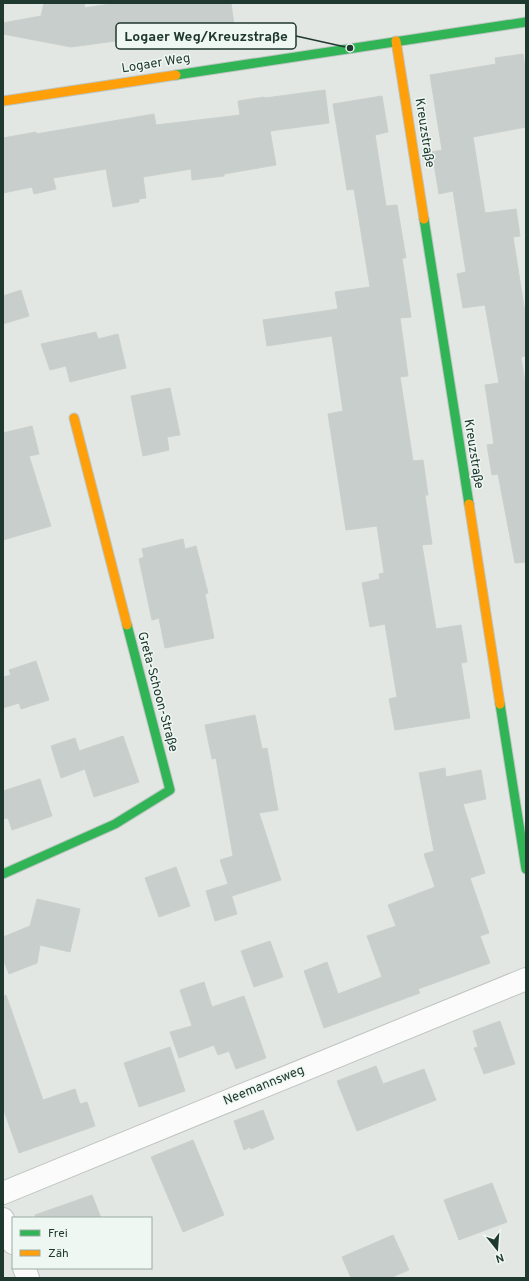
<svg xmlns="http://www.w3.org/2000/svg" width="529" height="1281" font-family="Overpass,sans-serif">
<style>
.building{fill:#c8cecb;stroke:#cad0cd}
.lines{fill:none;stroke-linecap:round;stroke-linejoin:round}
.street-casing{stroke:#bfc4c1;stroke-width:24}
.fast-casing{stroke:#bdc5c1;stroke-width:11}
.slow-casing{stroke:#bdc5c1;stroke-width:11}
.street{stroke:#fbfbfb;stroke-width:22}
.fast{stroke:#30b455;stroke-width:9}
.slow{stroke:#ff9f0a;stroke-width:9}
.labels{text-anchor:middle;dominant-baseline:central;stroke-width:3;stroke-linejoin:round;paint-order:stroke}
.street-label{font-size:13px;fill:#203930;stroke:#eff7f2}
.leader{fill:none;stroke:#203930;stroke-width:1.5}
.callout-dot{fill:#203930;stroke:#eff7f2;stroke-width:1.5}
.callout{fill:#eff7f2;stroke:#203930;stroke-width:1.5}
.callout-label{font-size:14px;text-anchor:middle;font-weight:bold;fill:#203930}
</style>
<rect width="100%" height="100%" fill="#e2e7e4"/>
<g class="building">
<polygon points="44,3 85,3 84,8 117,3 231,3 234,25 71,47 3,34 3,23 41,16"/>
<polygon points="523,54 526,74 526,127 473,137 485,213 516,209 520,236 513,237 526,319 526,356 521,357 526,389 526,562 515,563 498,474 492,475 487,445 494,444 485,385 499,383 485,305 463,308 457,274 466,272 453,191 439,194 432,152 442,150 430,75 496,64 495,58"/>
<polygon points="325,90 329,123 270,131 276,165 224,174 224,176 192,180 191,169 143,177 146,198 139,199 139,202 113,207 106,169 53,178 56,189 34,194 32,187 3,193 3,138 36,132 36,134 154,114 156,125 240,115 238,101 264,97 265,98"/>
<polygon points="382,96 388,132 375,135 386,206 397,205 406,258 402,258 411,317 400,318 408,376 400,377 413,461 423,460 428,495 425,495 432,544 422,545 436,629 461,625 467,662 461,663 470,718 395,730 389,699 397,697 385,624 370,627 362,583 380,579 379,574 384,573 377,526 346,530 328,414 343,411 332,336 267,346 263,320 338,309 335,292 370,287 354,189 347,190 333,104"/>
<polygon points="21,290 29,316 3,324 3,296"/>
<polygon points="96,332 98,339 118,334 126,368 70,382 66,366 50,370 41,344"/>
<polygon points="170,388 180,435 167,437 169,450 143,456 131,396"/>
<polygon points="32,426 39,454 29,456 51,526 3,540 3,433"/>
<polygon points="183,539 185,549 196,546 208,593 205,594 214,638 165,648 159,618 152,620 139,559 144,557 142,549"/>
<polygon points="36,661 49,700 21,709 19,703 3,708 3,677 11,675 9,670"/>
<polygon points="255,715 262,749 267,748 278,810 259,813 281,880 232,896 220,860 233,856 216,758 212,759 205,725"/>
<polygon points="123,736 139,782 94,797 79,751"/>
<polygon points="75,738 85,769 61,778 51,746"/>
<polygon points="445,768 446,777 481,770 486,799 463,804 485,873 470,878 489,933 480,936 490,963 418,989 420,993 324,1028 304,971 327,962 338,994 382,977 367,936 396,926 388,905 435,887 424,854 434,851 419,773"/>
<polygon points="40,779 52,816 12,830 8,818 3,819 3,791"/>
<polygon points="176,867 190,906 159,917 145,878"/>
<polygon points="228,884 237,914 215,921 206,891"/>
<polygon points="37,899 80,909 70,952 40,945 37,963 9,974 3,959 3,937 30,926"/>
<polygon points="270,941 283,977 254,987 241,951"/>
<polygon points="204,982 212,1007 244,996 266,1058 236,1069 229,1051 218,1055 214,1045 179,1058 170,1032 192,1026 180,990"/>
<polygon points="6,995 43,1100 75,1089 80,1104 87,1102 95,1126 19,1153 3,1108 3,996"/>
<polygon points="500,1021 515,1064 484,1074 474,1048 478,1047 473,1031"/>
<polygon points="170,1047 185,1091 139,1107 124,1063"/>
<polygon points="376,1066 383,1084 424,1069 436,1100 357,1131 337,1081"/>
<polygon points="263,1110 274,1139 251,1149 250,1147 244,1150 234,1121"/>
<polygon points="193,1140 224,1215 183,1232 151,1157"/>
<polygon points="492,1183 507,1222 459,1240 444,1200"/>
<polygon points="92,1195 101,1218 36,1218 35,1215"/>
<polygon points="393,1235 409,1270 390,1278 351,1278 342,1257"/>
</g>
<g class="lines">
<g class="street-casing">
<g id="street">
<polyline points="3,1193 526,979"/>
<polyline points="3,1219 13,1243"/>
<polyline points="24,1268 28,1278"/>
</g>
</g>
<g class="fast-casing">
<g id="fast">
<polyline points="176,75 526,22"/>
<polyline points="424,219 469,504"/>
<polyline points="500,704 526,869"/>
<polyline points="3,874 115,824 170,790 127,625"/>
</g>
</g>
<g class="slow-casing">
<g id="slow">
<polyline points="396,41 424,219"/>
<polyline points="3,101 176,75"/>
<polyline points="74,418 127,625"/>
<polyline points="469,504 500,704"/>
</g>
</g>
<use href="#street" class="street"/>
<use href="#fast" class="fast"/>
<use href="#slow" class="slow"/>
</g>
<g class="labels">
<g class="street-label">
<text transform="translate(156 64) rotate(-9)">Logaer Weg</text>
<text transform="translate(424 133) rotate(81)">Kreuzstraße</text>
<text transform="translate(473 454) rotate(81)">Kreuzstraße</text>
<text transform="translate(157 692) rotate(75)">Greta-Schoon-Straße</text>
<text transform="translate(264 1086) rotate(-22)">Neemannsweg</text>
</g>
</g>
<path class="leader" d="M350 48L296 36"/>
<circle class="callout-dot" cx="350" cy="48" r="4"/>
<rect class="callout" x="116" y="23" width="180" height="26" rx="4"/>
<g class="callout-label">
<text x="206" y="41">Logaer Weg/Kreuzstraße</text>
</g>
<rect width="529" height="1281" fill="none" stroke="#203930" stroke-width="8"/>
<rect x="12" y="1217" width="140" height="52" fill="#eff7f2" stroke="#9caba4"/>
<rect x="20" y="1230" width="20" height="6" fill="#30b455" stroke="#9caba4"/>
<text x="48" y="1237" font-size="12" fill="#203930">Frei</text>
<rect x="20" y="1250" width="20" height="6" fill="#ff9f0a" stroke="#9caba4"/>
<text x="48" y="1257" font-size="12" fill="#203930">Zäh</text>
<g transform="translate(497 1249) rotate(163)" stroke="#eff7f2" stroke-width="3" paint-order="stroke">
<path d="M0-3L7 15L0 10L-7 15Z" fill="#203930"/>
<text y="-6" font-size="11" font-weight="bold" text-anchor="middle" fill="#203930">N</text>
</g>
</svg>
